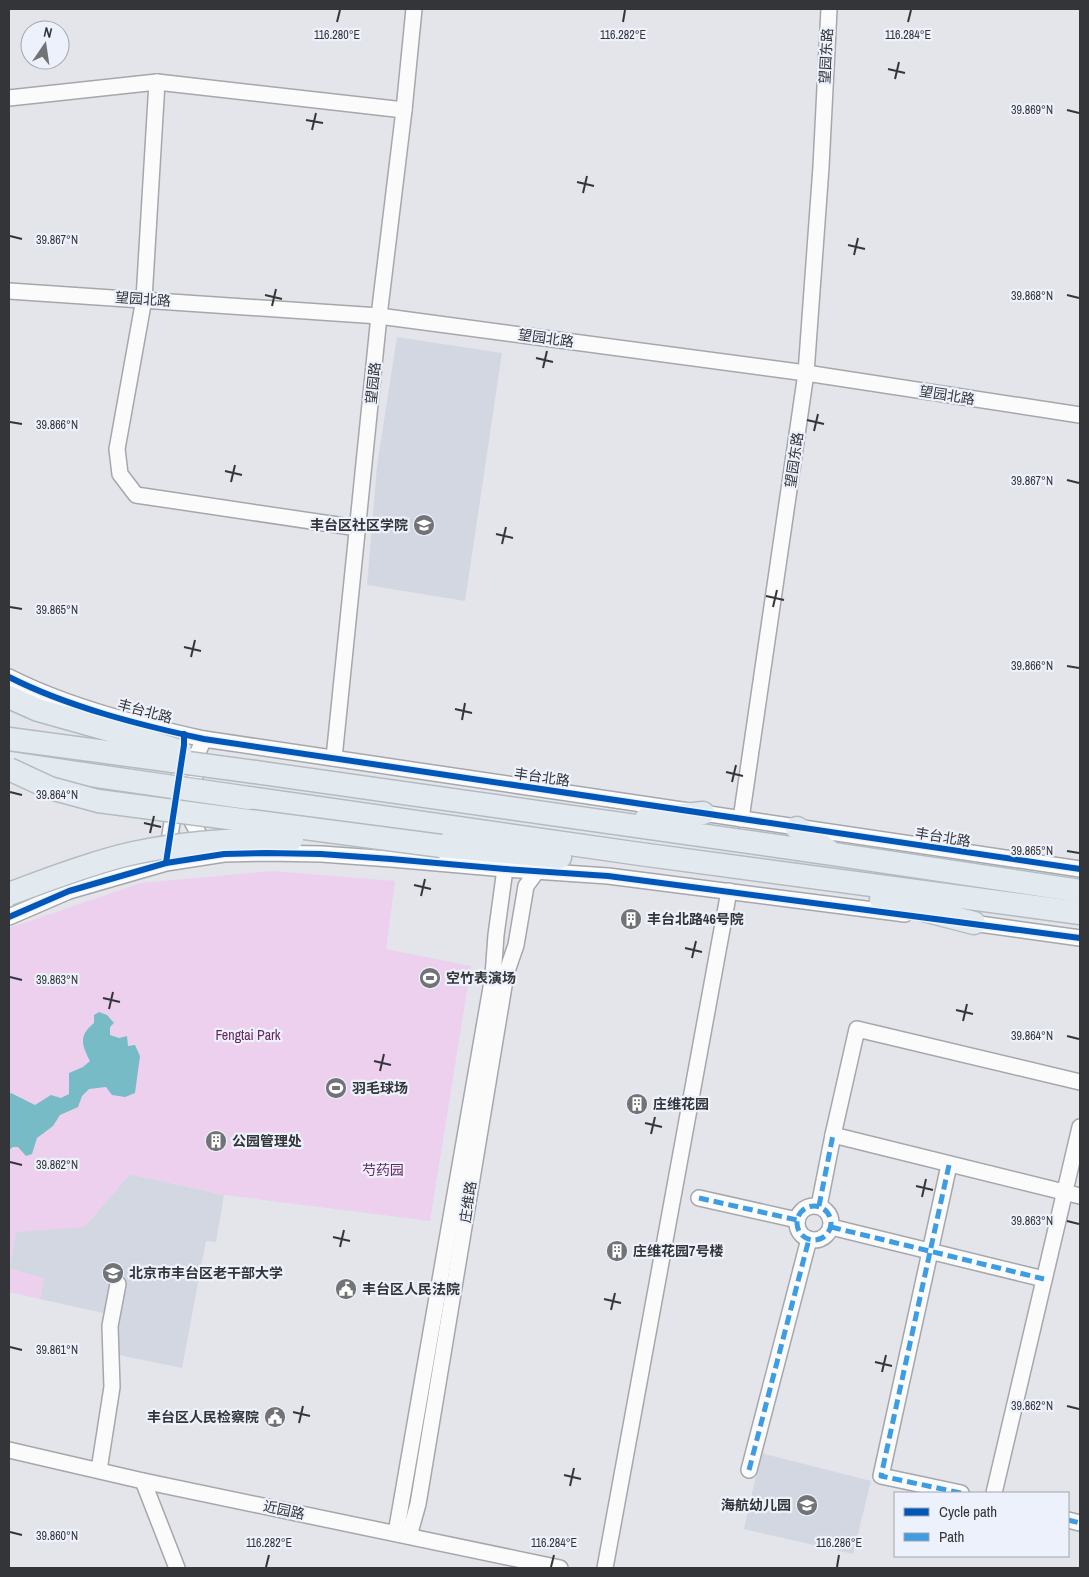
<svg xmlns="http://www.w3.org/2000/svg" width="1089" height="1577" font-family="'Archivo Narrow','Noto Sans SC',sans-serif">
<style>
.built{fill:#d3d7e2}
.green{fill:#edd0ed}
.water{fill:#76bbc6}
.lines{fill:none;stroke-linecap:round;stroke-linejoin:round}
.minor-casing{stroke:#a5a7ab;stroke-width:18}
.highway-casing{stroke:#b3bbc2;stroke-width:25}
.minor{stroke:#fbfbfc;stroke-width:15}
.highway{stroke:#e3eaef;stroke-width:22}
.highway-bridge-casing{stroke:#b3bbc2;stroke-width:25;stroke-linecap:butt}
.highway-bridge{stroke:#e3eaef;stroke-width:22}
.quiet{stroke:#3e9de2;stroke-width:5;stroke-dasharray:10 5;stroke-linecap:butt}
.cycleway-casing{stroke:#edf1fb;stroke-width:9}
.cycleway{stroke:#0057b8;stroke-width:6}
.ticks{fill:none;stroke:#343539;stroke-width:2}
.labels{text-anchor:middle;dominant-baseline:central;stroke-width:4.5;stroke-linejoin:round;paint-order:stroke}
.street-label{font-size:14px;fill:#343539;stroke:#edf1fb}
.poi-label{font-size:14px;font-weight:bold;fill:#343539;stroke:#edf1fb;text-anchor:start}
.park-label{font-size:14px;fill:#662661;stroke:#edf1fb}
.ticks-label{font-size:12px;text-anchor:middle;fill:#343539;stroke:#edf1fb;stroke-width:4.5;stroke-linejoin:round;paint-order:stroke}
</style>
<rect width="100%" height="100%" fill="#e3e5ea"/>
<g class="built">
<polygon points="397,337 502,353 465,601 367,585 377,466"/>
<polygon points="130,1174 224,1195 216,1242 206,1241 182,1368 114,1354 108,1314 40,1299 44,1278 9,1269 16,1232 86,1225"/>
<polygon points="761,1453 871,1481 853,1554 744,1529"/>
</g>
<polygon class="green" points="273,871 395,881 386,949 471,966 430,1221 224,1195 130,1174 84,1227 16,1232 9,1269 44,1278 40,1299 9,1292 9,928 141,883"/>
<path class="water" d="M99 1012 107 1015 114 1023 110 1027V1035L119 1038 127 1036 128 1046 135 1045 140 1056 135 1093 125 1097 112 1095 106 1087 89 1089 82 1096 78 1107 60 1115 53 1126 37 1138 32 1154 26 1156 18 1147H13L9 1150V1095L11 1093 35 1105 51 1095 61 1098 69 1094V1073L83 1067 90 1061C82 1045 78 1036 94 1023V1015Z"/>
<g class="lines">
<g class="minor-casing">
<g id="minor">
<polyline points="157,82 144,299 117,449 120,474 136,495 358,528"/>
<polyline points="9,98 157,82 404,110"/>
<polyline points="9,291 379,316 806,373 1080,415"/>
<path d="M9 677C68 707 140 725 204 739L1080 869"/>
<polyline points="204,739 198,752 190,818 201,838 210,846"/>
<polyline points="334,758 379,316 404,110 414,9"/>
<polyline points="741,819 806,373 821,167 829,9"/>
<polyline points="167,854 183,753"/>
<polyline points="9,917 69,891 166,863 224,854 267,853 321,854 391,859 505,869 608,876 905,914"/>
<polyline points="965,922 1080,938"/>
<polyline points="1080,1082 857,1029 833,1135 1080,1196"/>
<polyline points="949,1165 881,1476 961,1493"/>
<polyline points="699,1198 797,1220"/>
<circle cx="814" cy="1223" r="17"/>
<polyline points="819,1206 833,1135"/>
<polyline points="831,1227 1044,1279"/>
<polyline points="9,1450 143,1481 560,1568"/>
<polyline points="99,1470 112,1387 110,1326 118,1284"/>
<polyline points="749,1470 809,1239"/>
<polyline points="143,1481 177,1568"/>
<polyline points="994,1493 1080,1127"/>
<polyline points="1068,1520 1080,1523"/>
<polyline points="396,1533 493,976 496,935 505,869"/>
<polyline points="409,1536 418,1504 506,974 516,945 526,886 537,871"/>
<polyline points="605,1568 729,891"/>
</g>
</g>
<g class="highway-casing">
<g id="highway">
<polyline points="9,697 38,710 127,735"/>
<polyline points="9,739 121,754"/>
<polyline points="9,763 118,779"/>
<polyline points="255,772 833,854 1080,891"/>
<polyline points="249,798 640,854 1080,913"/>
<polyline points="646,819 703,813"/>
<polyline points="797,828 830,852"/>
<polyline points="441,846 560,857"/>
<polyline points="881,899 974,923"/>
</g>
</g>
<use href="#minor" class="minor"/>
<use href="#highway" class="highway"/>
<g class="highway-bridge-casing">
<g id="highway-bridge">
<polyline points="127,735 180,751"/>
<polyline points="121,754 255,772"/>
<polyline points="9,769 50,788 98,801 441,846"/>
<polyline points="118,779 249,798"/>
<path d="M9 894C46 880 83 866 121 856 177 842 235 839 292 839"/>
</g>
</g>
<use href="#highway-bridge" class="highway-bridge"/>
<g class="quiet">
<polyline points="949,1165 881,1476 961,1493"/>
<polyline points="699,1198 797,1220"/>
<circle cx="814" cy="1223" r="17"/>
<polyline points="819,1206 833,1135"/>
<polyline points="831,1227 1044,1279"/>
<polyline points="749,1470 809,1239"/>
<polyline points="1068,1520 1080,1523"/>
</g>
<g class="cycleway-casing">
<g id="cycleway">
<path d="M9 677C68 707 140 725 204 739L1080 869"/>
<polyline points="166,863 184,745 184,734"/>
<polyline points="9,917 69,891 166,863 224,854 267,853 321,854 391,859 505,869 608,876 1080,938"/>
</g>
</g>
<use href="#cycleway" class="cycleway"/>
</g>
<path class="ticks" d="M337 22 340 10M623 22 625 10M908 22 911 10M888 69 905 73M895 79 899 62M1067 110 1079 113M306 120 323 123M312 130 316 113M577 182 594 186M583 193 587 176M10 236 22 239M848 245 865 249M854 255 858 238M265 295 282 299M1067 295 1079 298M272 306 276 289M536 358 553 362M543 368 547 351M807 420 824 424M10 422 22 424M814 431 818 414M225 471 242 475M1067 480 1079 483M231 482 235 465M496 534 513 538M502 544 506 527M766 596 784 600M10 607 22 609M773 607 777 590M184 647 201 651M191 657 195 640M1067 666 1079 668M455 709 472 713M462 720 465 703M726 772 743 776M732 782 736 765M10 792 22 795M144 823 161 827M150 833 154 816M1067 851 1079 853M414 885 431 889M421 896 425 879M685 948 702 952M692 958 696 941M10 977 22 980M103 998 120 1002M109 1009 113 992M956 1010 973 1014M963 1021 967 1004M1067 1036 1079 1039M374 1061 391 1065M380 1071 384 1054M645 1123 662 1127M651 1134 655 1117M10 1162 22 1165M916 1186 933 1190M922 1197 926 1179M1067 1221 1079 1224M333 1237 350 1241M340 1247 344 1230M604 1299 621 1303M611 1310 615 1293M10 1347 22 1350M875 1362 892 1366M882 1372 886 1355M1067 1406 1079 1409M293 1412 310 1416M299 1423 303 1406M564 1475 581 1479M570 1486 574 1468M10 1532 22 1535M266 1567 269 1555M551 1567 554 1555M837 1567 839 1555"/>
<defs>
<g id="school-disc" transform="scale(1.125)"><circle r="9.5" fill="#717377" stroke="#edf1fb"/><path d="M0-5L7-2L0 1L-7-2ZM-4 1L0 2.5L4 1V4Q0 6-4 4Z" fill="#fff"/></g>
<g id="building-disc" transform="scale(1.125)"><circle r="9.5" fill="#717377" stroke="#edf1fb"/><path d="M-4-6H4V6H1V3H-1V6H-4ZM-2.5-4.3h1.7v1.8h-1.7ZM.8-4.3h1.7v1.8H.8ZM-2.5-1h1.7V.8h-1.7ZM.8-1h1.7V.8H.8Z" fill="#fff"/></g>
<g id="stadium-disc" transform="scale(1.125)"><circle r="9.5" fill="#717377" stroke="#edf1fb"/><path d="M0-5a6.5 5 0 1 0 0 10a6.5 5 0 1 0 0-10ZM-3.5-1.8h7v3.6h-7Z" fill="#fff"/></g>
<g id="university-disc" transform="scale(1.125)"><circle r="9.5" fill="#717377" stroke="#edf1fb"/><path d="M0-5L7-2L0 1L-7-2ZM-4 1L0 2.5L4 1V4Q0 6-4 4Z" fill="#fff"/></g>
<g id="civic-disc" transform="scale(1.125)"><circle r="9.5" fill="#717377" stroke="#edf1fb"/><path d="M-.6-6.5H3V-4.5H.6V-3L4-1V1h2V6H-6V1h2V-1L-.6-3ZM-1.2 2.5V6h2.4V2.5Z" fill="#fff"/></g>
</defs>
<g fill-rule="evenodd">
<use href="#school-disc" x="424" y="525"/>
<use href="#building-disc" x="631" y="919"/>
<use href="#stadium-disc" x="430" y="978"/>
<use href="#stadium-disc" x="336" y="1088"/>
<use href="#building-disc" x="637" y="1104"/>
<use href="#building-disc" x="216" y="1141"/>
<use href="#building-disc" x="617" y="1251"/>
<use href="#university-disc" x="113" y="1273"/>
<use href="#civic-disc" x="346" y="1289"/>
<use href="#civic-disc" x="275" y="1417"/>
<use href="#school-disc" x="807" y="1505"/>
</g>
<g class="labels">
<g class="street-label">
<text transform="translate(826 56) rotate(-87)">望园东路</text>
<text transform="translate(143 299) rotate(4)">望园北路</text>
<text transform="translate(546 338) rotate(8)">望园北路</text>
<text transform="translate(373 383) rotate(-84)">望园路</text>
<text transform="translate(947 395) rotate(9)">望园北路</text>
<text transform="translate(794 460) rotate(-82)">望园东路</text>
<text transform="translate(145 711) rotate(15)">丰台北路</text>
<text transform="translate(542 777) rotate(8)">丰台北路</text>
<text transform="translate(943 837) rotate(9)">丰台北路</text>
<text transform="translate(468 1202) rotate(-81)">庄维路</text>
<text transform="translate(284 1510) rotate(12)">近园路</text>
</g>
<g class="poi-label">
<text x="408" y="525" text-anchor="end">丰台区社区学院</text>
<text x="647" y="919">丰台北路46号院</text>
<text x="446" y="978">空竹表演场</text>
<text x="352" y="1088">羽毛球场</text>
<text x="653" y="1104">庄维花园</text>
<text x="232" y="1141">公园管理处</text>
<text x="633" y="1251">庄维花园7号楼</text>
<text x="129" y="1273">北京市丰台区老干部大学</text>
<text x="362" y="1289">丰台区人民法院</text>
<text x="259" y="1417" text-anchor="end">丰台区人民检察院</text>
<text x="791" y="1505" text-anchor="end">海航幼儿园</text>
</g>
<g class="park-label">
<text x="248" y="1035">Fengtai Park</text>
<text x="383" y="1170">芍药园</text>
</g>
</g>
<g class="ticks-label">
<text x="337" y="39">116.280°E</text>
<text x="623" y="39">116.282°E</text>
<text x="908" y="39">116.284°E</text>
<text x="1032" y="114">39.869°N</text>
<text x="57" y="244">39.867°N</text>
<text x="1032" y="300">39.868°N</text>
<text x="57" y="429">39.866°N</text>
<text x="1032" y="485">39.867°N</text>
<text x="57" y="614">39.865°N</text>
<text x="1032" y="670">39.866°N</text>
<text x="57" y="799">39.864°N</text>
<text x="1032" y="855">39.865°N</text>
<text x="57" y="984">39.863°N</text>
<text x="1032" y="1040">39.864°N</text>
<text x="57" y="1169">39.862°N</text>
<text x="1032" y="1225">39.863°N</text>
<text x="57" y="1354">39.861°N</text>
<text x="1032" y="1410">39.862°N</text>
<text x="57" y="1540">39.860°N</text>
<text x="269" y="1547">116.282°E</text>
<text x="554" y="1547">116.284°E</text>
<text x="839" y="1547">116.286°E</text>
</g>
<rect width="1089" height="1577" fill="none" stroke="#343539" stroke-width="20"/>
<rect x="894" y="1492" width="175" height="65" fill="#edf1fb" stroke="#a3a6ad"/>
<rect x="904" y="1508" width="25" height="8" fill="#0057b8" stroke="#a3a6ad"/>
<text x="939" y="1517" font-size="15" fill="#343539">Cycle path</text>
<rect x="904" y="1533" width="25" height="8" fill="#3e9de2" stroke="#a3a6ad"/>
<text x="939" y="1542" font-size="15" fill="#343539">Path</text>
<g transform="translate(45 45) rotate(13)"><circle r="24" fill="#edf1fb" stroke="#a3a6ad"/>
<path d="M0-4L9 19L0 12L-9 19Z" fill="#717377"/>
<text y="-8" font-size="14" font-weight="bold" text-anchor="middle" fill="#343539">N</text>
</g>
</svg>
